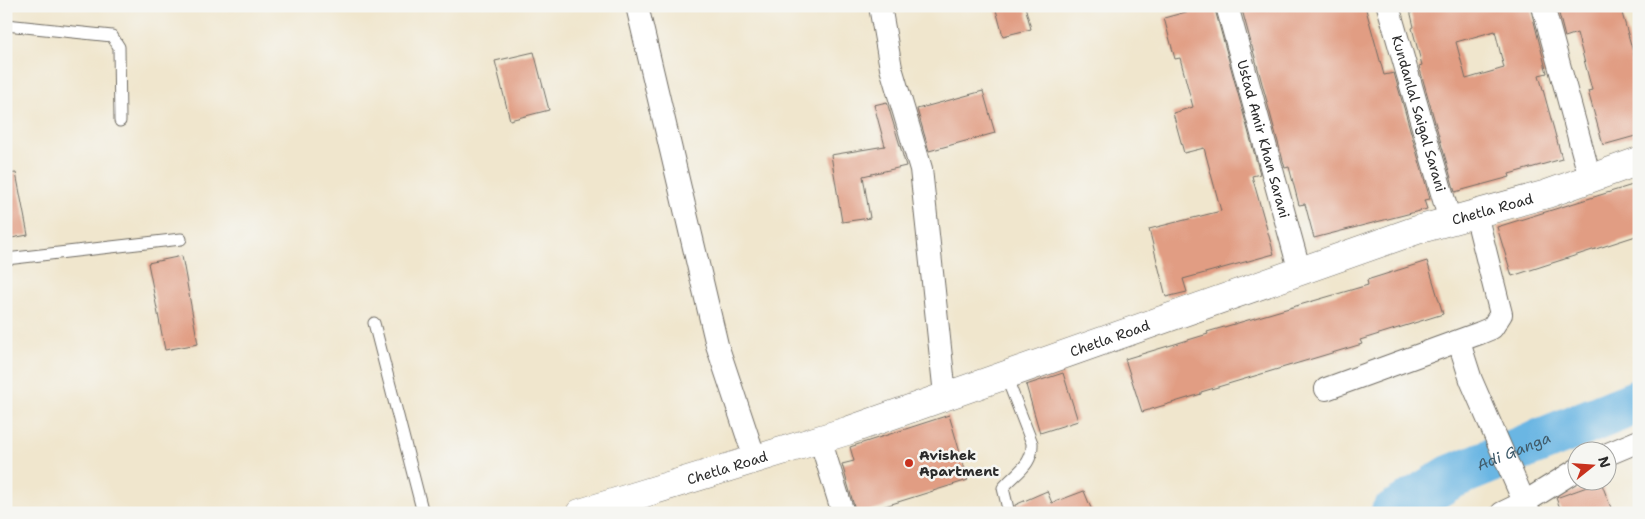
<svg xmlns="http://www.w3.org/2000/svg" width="1645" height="519" font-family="'Shantell Sans',sans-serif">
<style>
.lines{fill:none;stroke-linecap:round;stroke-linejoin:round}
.river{stroke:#6ab6e3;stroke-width:45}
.building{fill:#e19d83;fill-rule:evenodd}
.lane-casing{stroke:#706c64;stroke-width:13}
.street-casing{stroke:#706c64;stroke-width:24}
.secondary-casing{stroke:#706c64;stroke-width:29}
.lane{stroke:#fff;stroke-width:11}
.street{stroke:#fff;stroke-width:22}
.secondary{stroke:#fff;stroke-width:28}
.poi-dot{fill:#c8321e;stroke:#f6f6f2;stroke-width:2}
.labels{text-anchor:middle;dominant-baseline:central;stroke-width:5;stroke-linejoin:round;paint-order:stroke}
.street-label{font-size:14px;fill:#2b2b2b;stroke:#f6f6f2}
.poi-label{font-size:14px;font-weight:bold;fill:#2b2b2b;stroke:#f6f6f2;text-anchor:start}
.water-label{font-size:15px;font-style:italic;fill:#415c6b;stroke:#f6f6f2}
</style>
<rect width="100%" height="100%" fill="#f6f6f2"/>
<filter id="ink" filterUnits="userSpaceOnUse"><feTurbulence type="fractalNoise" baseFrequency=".02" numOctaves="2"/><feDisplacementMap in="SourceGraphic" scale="10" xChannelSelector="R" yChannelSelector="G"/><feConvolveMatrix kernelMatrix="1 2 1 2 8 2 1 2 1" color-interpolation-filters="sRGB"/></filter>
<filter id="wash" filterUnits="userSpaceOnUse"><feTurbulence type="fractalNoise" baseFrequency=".0096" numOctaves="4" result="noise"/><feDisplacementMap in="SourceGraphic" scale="20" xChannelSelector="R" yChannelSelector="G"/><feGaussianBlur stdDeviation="1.12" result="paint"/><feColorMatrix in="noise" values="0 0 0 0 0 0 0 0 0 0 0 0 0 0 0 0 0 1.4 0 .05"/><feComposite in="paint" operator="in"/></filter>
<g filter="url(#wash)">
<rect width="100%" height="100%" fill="#f0e6cd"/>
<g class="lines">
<path class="river" id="s1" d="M1393 513 1451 477 1639 401"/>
</g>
<g id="blocks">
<g class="building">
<polygon points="995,6 1025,6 1031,29 1003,36"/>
<polygon points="1208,6 1214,6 1260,174 1252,176 1274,254 1183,279 1187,292 1166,297 1149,229 1221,211 1204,148 1184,153 1173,113 1193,107 1180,58 1175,59 1164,18"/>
<polygon points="1241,6 1365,6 1384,75 1394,73 1430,199 1424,200 1427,209 1314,238 1305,204 1299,205 1289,167 1285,168"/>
<path d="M1409 6H1530L1547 73 1539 75 1562 159 1509 174 1510 177 1455 192 1419 66 1422 65 1412 28 1414 27ZM1495 31 1504 68 1466 79 1456 42Z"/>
<polygon points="1557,6 1620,6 1639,73 1639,135 1603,145 1588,91 1592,90 1577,33 1565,37"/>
<polygon points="534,52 549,110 510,120 495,61"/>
<polygon points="983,91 995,133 929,151 917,109"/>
<polygon points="887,102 906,166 863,176 870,218 842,222 831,155 885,146 874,105"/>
<polygon points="16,173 28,235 6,239 6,174"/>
<polygon points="1639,183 1639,235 1512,276 1497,227"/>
<polygon points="182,256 198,344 165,350 148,263"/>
<polygon points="1427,261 1443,314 1360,340 1362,344 1201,392 1201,394 1142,412 1125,359 1208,334 1207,332 1368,285 1367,280"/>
<polygon points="1063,373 1078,421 1040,433 1026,385"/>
<polygon points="949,415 968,480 863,513 856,513 842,464 854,461 850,447"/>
<polygon points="1601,482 1613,513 1562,513 1556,498"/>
<polygon points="1047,491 1052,503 1084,491 1093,513 1016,513 1015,505"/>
</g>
</g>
</g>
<g filter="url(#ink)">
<use href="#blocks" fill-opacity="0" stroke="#706c64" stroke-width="1"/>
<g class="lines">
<g class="lane-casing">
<g id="lane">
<polyline points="6,25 112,36 119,47 120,121"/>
<polyline points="6,259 181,239"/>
<polyline points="374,323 423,513"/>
<path d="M1006 376 1032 443C1033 466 1016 472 1003 488L1009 513"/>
</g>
</g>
<g class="street-casing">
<g id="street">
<polyline points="637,6 717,345 755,459"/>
<polyline points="880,6 891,68 921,169 945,395"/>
<path id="s2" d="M1227 6 1300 272"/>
<path id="s3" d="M1388 6 1450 221"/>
<polyline points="1543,6 1590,178"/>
<polyline points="1459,342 1471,380 1529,513"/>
<polyline points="1326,389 1480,333 1492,328 1501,314 1476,214"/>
<polyline points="820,439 843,513"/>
<polyline points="1608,454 1639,441"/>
<polyline points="1502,513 1525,502 1578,469"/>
</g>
</g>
<g class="secondary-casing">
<g id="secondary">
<path id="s4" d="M580 513 847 431 1417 230 1547 194 1639 161"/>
</g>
</g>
<use href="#lane" class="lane"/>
<use href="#street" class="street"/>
<use href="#secondary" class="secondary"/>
</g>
</g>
<circle class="poi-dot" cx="909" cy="463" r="5"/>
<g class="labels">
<g class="street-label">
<text stroke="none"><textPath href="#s3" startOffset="112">Kundanlal Saigal Sarani</textPath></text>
<text stroke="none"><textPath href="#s2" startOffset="138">Ustad Amir Khan Sarani</textPath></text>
<text stroke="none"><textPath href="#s4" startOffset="962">Chetla Road</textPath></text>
<text stroke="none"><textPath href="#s4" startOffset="558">Chetla Road</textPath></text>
<text stroke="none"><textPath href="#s4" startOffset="154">Chetla Road</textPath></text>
</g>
<g class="poi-label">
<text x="919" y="455">Avishek<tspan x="919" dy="16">Apartment</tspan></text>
</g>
<g class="water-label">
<text stroke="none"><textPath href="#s1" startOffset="136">Adi Ganga</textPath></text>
</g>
</g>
<rect width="1645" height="519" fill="none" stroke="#f6f6f2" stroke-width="25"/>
<g transform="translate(1592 466) rotate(73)"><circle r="24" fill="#f6f6f2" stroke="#a5a5a2"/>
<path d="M0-4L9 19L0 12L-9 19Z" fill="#c8321e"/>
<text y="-8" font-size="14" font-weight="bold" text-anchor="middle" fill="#2b2b2b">N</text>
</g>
</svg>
